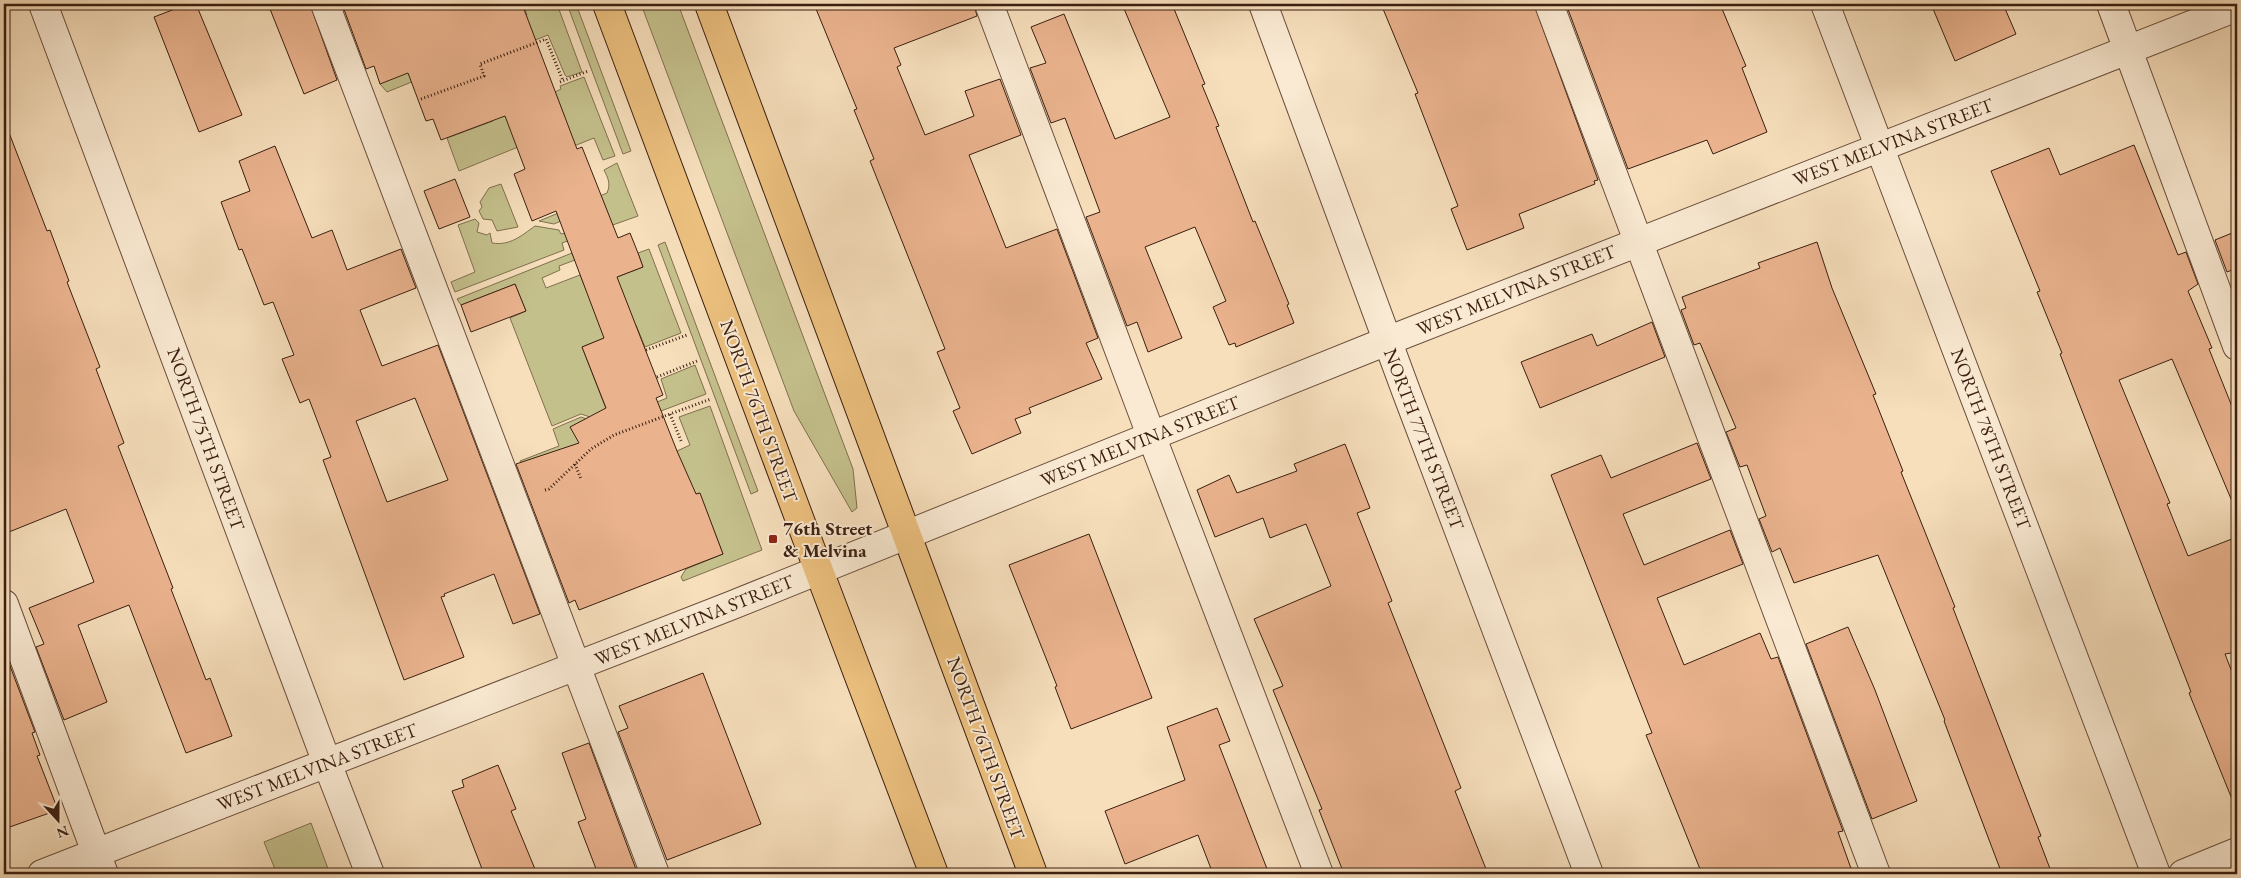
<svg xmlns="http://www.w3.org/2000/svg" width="2241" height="878" font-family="'EB Garamond',serif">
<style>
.green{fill:#c4c08c;stroke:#806f4e}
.building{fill:#eab38e;stroke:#3b1e10;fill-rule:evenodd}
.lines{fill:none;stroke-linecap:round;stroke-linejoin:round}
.minor-casing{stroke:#6a4e3b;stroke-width:30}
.major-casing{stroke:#3b1e10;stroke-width:30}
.path{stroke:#3b1e10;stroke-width:3;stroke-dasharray:1 2.5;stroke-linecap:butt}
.minor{stroke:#faead3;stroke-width:28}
.major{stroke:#ecc07e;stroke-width:28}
.poi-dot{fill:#8f2418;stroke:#faead3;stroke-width:2}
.labels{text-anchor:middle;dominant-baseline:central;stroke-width:4;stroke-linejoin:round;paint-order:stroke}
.street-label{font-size:19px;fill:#3b1e10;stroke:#faead3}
.poi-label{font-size:19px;font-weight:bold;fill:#3b1e10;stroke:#faead3;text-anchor:start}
</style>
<rect width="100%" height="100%" fill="#f7dfbc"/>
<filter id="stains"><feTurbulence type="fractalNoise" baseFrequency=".004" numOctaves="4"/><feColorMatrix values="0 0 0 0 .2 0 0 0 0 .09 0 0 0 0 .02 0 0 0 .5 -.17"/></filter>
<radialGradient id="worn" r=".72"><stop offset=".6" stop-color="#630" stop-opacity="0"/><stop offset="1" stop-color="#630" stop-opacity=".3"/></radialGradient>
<g class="green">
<polygon points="523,4 557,4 582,72 567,77 565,75 548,35 477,63 419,79 387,92 380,84 400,62 527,15"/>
<polygon points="567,4 576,4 631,151 623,154"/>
<polygon points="641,4 678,4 853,469 857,508 852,512 794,411"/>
<polygon points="584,77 615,156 603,160 594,138 564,150 550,134 459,171 447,138 493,121 487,105 565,118 555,92 561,89 560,86"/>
<path d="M617 163 638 216 562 243 564 250 455 292 451 282 475 272 458 225 475 219 479 223 477 232 487 235 490 233 492 243C510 246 521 236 535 226L559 230 561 234 566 233 561 221 554 224 539 221 607 193C611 184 608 178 604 170Z"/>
<polygon points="501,184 518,227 497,231 492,220 483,219 479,211 482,207 480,202 489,188"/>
<polygon points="665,242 758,491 751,494 658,245"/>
<polygon points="649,249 681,333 645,347 636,325 582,347 610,419 602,421 581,414 552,426 510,318 526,311 515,284 461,305 457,299 572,253 575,260 559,266 560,270 542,278 546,288 580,275 586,289 643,267 638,253"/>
<polygon points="695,365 706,394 616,428 532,489 520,461 559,446 553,429 581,417 603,424 667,398 661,379"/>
<polygon points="710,406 762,550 683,581 681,577 686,569 723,554 699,493 649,513 677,451 690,445 679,417"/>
<polygon points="311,823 330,874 277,874 264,842"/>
</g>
<g class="building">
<polygon points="188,4 196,4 242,115 199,132 154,17"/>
<polygon points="268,4 310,4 337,80 304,94"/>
<polygon points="342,4 522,4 577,149 582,147 618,238 630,233 638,253 643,267 617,277 663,395 656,398 677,451 696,494 700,493 723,554 579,610 575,600 569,603 516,464 579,443 570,427 606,408 582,347 604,338 556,211 532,221 514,174 525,169 505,116 441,140 433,119 426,121 408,73 380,84 374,66 366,69"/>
<polygon points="814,4 974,4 977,16 894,48 901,65 897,67 925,135 974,116 965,91 1000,79 1021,135 969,155 1006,248 1057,229 1098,338 1086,343 1102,379 1029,408 1031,413 1015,419 1021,433 972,454 953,411 960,408 937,352 945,349 870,161 874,159 854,110 857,109"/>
<polygon points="1122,4 1172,4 1205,84 1202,85 1219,126 1216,127 1253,222 1255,221 1289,304 1287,305 1294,323 1236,347 1235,343 1229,345 1213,307 1226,301 1195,227 1145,247 1182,338 1148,352 1137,322 1127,326 1086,217 1100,212 1065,118 1051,123 1030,68 1046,63 1031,27 1064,14 1115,139 1170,117"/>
<polygon points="1381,4 1534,4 1598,180 1594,181 1595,184 1519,214 1524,228 1467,250 1451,209 1458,206 1415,94 1418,93"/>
<polygon points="1566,4 1720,4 1746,66 1742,68 1767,132 1713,154 1707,140 1628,169"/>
<polygon points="1931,4 2003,4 2016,34 1955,61"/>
<polygon points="6,125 47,231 50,230 69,281 67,282 100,367 96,369 124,443 118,446 173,588 171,589 206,680 210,678 232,736 186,753 129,605 78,625 107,702 64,720 36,647 44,644 29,608 94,582 66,509 4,534 4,126"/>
<polygon points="2134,145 2178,255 2186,252 2198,284 2188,291 2212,348 2209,349 2237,419 2237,513 2172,359 2119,380 2170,503 2167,504 2188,556 2237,537 2237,652 2225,654 2237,685 2236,809 2189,693 2191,692 2060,354 2062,353 2037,292 2040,291 1991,171 2049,148 2060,175"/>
<path d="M275 146 312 238 332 230 347 270 401 249 416 288 360 310 382 366 438 345 540 614 513 624 494 574 444 594 445 596 441 597 464 657 404 680 323 460 331 457 309 399 300 403 282 359 294 355 273 302 264 305 242 249 239 250 221 202 250 191 239 161ZM415 398 448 480 387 502 356 421Z"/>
<polygon points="455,179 470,217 439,229 424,191"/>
<polygon points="2237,231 2237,268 2227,272 2215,240"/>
<polygon points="1817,242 1832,288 1876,394 1873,395 1903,471 1901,472 1955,607 1953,608 2041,836 2038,837 2052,874 2002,874 1944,721 1945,720 1878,555 1794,583 1780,548 1772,552 1759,519 1766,516 1747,465 1740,467 1726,432 1736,428 1700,343 1694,345 1681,310 1686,308 1682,297 1760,268 1758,263"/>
<polygon points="515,284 526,311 471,332 461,305"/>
<polygon points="1652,322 1665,357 1540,408 1521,362 1592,334 1597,346"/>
<polygon points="1697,443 1711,479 1623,514 1644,565 1730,530 1743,564 1657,598 1684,665 1760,633 1771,659 1778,657 1843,831 1838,832 1853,874 1702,874 1646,735 1652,733 1551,475 1601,455 1611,478"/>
<polygon points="1345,444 1370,508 1357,513 1392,601 1388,603 1461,788 1455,791 1488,874 1344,874 1319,810 1322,809 1273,690 1283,686 1254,619 1331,586 1306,524 1270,538 1263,518 1215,537 1197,490 1229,475 1237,493 1297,471 1294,464"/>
<polygon points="1089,534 1152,698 1071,729 1055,687 1057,686 1009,565"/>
<polygon points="1848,627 1875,690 1917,801 1872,819 1806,644"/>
<polygon points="7,658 35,732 32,733 40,755 37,756 58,810 4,829 4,659"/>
<polygon points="703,673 761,824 667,860 618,732 628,728 619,706"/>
<polygon points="1217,708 1230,741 1219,745 1269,874 1213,874 1198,835 1125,864 1105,811 1185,780 1167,727"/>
<polygon points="589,743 637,872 630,874 598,874 578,822 586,819 562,753"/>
<polygon points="498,765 516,809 511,811 537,874 484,874 452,791 464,787 462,780"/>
</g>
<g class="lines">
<g class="minor-casing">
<g id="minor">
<polyline points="43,4 327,763 370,874"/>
<polyline points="325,4 655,874"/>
<polyline points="989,4 1151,435 1319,874"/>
<polyline points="1263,4 1406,391 1589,874"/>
<polyline points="1549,4 1876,874"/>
<polyline points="1825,4 2156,874"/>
<polyline points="2111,4 2237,346"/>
<polyline points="4,604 104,874"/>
<polyline points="42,874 730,606 1387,341 2237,7"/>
<polyline points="2183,874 2237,852"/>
</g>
</g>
<g class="major-casing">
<g id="major">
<polyline points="607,4 819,571 934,874"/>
<polyline points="709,4 1033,874"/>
</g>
</g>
<g class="path">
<polyline points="560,82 588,71"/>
<polyline points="421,99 484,76 480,64 546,39 563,81"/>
<polyline points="646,350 687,335"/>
<polyline points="657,377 697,361"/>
<polyline points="681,441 670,414 711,399"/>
<polyline points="575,464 581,479"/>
<polyline points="545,490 549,489 591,449 614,435 670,414"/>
</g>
<use href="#minor" class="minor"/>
<use href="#major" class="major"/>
</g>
<rect class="poi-dot" x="768" y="534" width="10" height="10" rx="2.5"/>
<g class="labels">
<g class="street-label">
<text transform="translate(1893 142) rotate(-21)">WEST MELVINA STREET</text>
<text transform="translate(1516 290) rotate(-22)">WEST MELVINA STREET</text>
<text transform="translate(759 411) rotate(70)">NORTH 76TH STREET</text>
<text transform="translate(206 439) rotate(70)">NORTH 75TH STREET</text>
<text transform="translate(1424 439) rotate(69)">NORTH 77TH STREET</text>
<text transform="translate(1991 439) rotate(69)">NORTH 78TH STREET</text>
<text transform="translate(1140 441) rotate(-22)">WEST MELVINA STREET</text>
<text transform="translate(694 620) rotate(-22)">WEST MELVINA STREET</text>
<text transform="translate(986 748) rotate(70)">NORTH 76TH STREET</text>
<text transform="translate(317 767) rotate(-21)">WEST MELVINA STREET</text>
</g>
<g class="poi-label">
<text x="783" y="528">76th Street<tspan x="783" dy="22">&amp; Melvina</tspan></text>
</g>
</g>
<rect width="2241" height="878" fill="none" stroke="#f7dfbc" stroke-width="20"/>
<rect x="5" y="5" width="2231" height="868" fill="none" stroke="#3b1e10" stroke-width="2.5"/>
<rect x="10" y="10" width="2221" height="858" fill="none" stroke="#3b1e10"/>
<g transform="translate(58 820) rotate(159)" stroke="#faead3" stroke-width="4" paint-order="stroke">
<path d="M0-4L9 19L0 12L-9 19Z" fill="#3b1e10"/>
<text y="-8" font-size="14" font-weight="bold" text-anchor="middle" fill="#3b1e10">N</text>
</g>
<rect width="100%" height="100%" filter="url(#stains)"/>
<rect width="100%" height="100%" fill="url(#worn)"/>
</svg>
